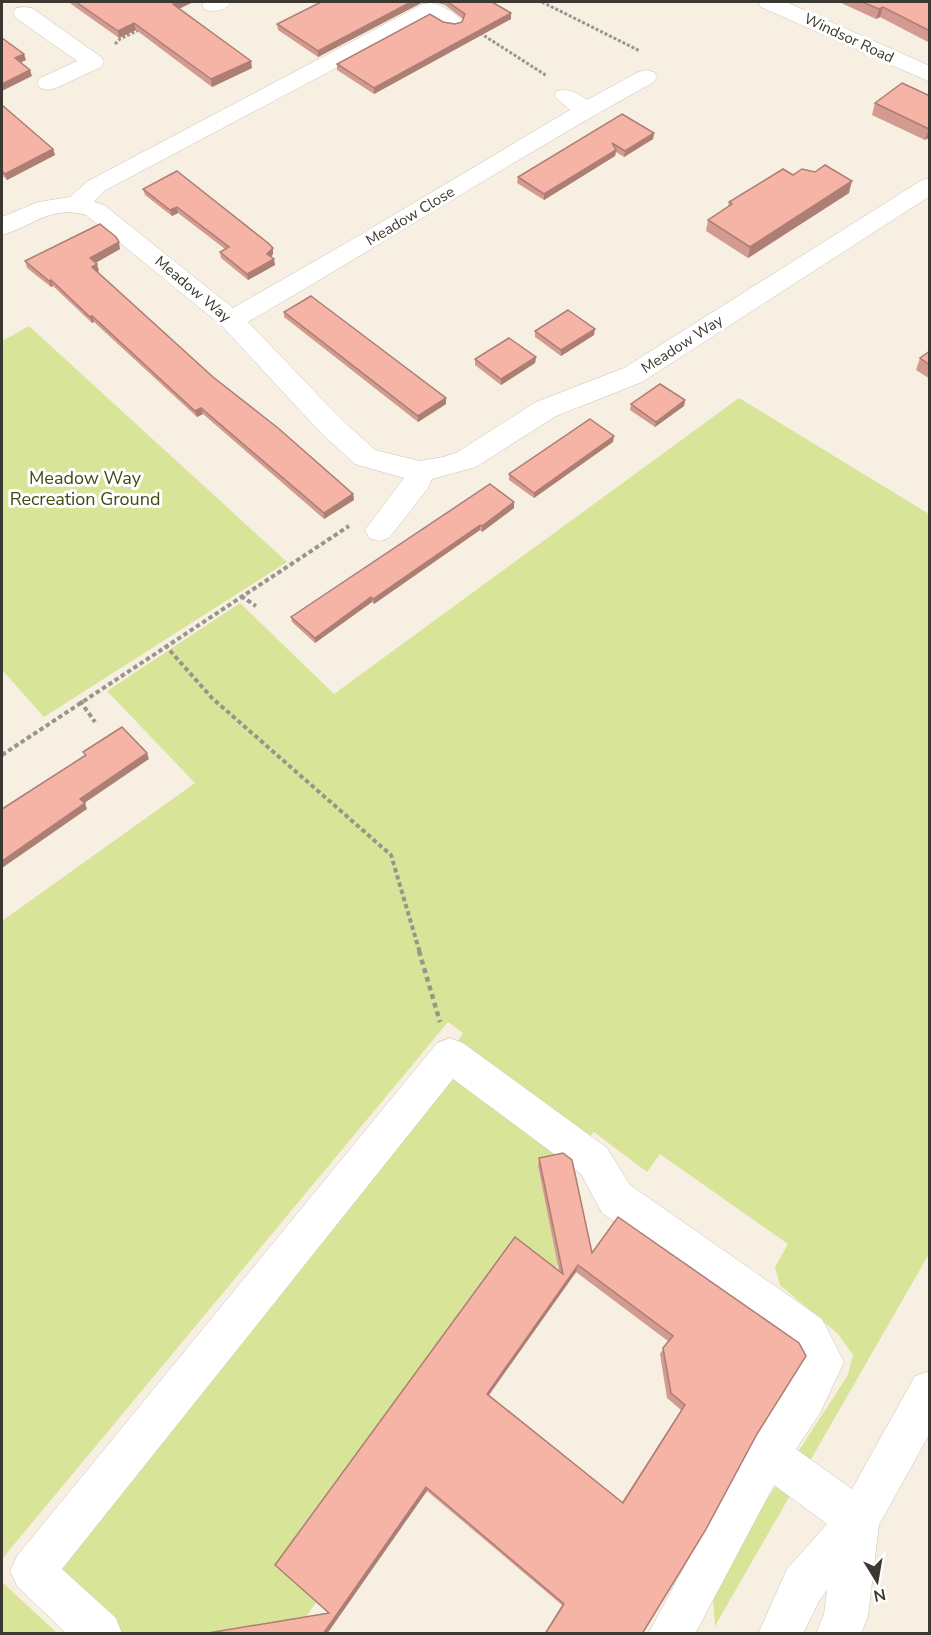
<svg xmlns="http://www.w3.org/2000/svg" width="931" height="1635" font-family="'Nunito Sans',sans-serif">
<style>
.green{fill:#d8e498}
.lines{fill:none;stroke-linecap:round;stroke-linejoin:round}
.minor-casing{stroke:#cac3b6;stroke-width:1}
.path-far2{stroke:#9a958b;stroke-width:3;stroke-dasharray:3 2;stroke-linecap:butt}
.path-far1{stroke:#9a958b;stroke-width:4;stroke-dasharray:4.5 3;stroke-linecap:butt}
.path{stroke:#9a958b;stroke-width:4.5;stroke-dasharray:5 4;stroke-linecap:butt}
.minor{fill:#fff;fill-rule:evenodd}
.wall{fill:#d39b8f;fill-rule:evenodd}
.shaded-wall{fill:#ac7e74}
.building{fill:#f5b4a6;stroke:#ac7e74;stroke-width:1.5;fill-rule:evenodd}
.labels{text-anchor:middle;dominant-baseline:central;stroke-width:6;stroke-linejoin:round;paint-order:stroke}
.far-street-label{font-size:15px;fill:#3b3832;stroke:#fff}
.park-label{font-size:18px;fill:#444a12;stroke:#fff}
</style>
<rect width="100%" height="100%" fill="#f7efe2"/>
<g class="green">
<polygon points="29,326 287,562 44,717 2,670 2,341"/>
<polygon points="739,398 929,514 929,1254 715,1626 712,1584 848,1375 853,1355 838,1334 780,1285 775,1267 788,1244 660,1154 647,1172 594,1132 569,1161 538,1167 558,1265 305,1618 210,1633 100,1633 32,1571 450,1055 463,1033 448,1022 2,1559 2,921 195,783 107,691 240,603 334,694"/>
<polygon points="2,1582 57,1633 2,1633"/>
</g>
<g class="lines">
<g class="minor-casing">
<g id="minor">
<path d="M205 2H231C225 11 215 12 205 10L202 5Z"/>
<polygon points="758,2 786,2 930,66 930,82 761,7"/>
<path d="M431 3C442 5 456 13 463 22L460 27C447 30 441 24 430 18L104 191 94 202 104 205 233 308 353 239 570 110 554 96 557 91C570 88 576 93 587 100L638 72 646 70 654 72 657 77 654 82C516 158 384 243 248 322L341 419 375 450 420 461 443 457 456 453 536 402 624 368 922 180 930 178V196L642 382 556 416 476 467 432 479 428 488 389 538 379 541 369 538 365 530 404 478 355 464 321 433 222 326 86 215C50 205 34 226 2 235V217L38 202 70 197 88 181 423 4Z"/>
<polygon points="24,7 32,8 101,57 104,62 101,67 56,88 48,90 40,88 37,83 40,78 77,61 16,18 13,13 16,8"/>
<polygon points="450,1038 463,1043 607,1148 630,1185 822,1319 844,1362 820,1413 796,1449 852,1489 915,1376 930,1371 930,1433 879,1525 868,1616 861,1634 816,1634 824,1614 827,1590 819,1601 803,1634 758,1634 787,1569 827,1524 774,1485 695,1634 648,1634 753,1440 802,1362 794,1347 602,1213 581,1174 453,1079 62,1569 116,1618 122,1634 67,1634 17,1586 10,1571 17,1556 437,1043"/>
</g>
</g>
<g class="path-far2">
<polyline points="542,2 640,51"/>
<polyline points="480,33 547,76"/>
<polyline points="115,44 120,39 141,29"/>
</g>
<g class="path-far1">
<polyline points="241,596 256,606"/>
<polyline points="165,645 212,698 391,855 420,953"/>
<polyline points="80,701 95,722"/>
<polyline points="2,755 349,526"/>
</g>
<polyline class="path" points="419,951 440,1022"/>
<use href="#minor" class="minor"/>
</g>
<g class="wall">
<polygon points="70,2 191,2 191,3 179,9 252,68 212,87 136,30 119,38 71,4"/>
<polygon points="321,2 425,2 423,2 318,57 278,30 277,24"/>
<polygon points="434,2 492,2 511,13 511,19 374,94 337,70 337,64 443,22 455,24 462,22 463,19 445,5"/>
<polygon points="839,2 930,2 930,43 880,17 876,19"/>
<polygon points="930,96 930,137 925,140 872,115 875,103"/>
<polygon points="2,105 53,149 55,155 7,180 2,175"/>
<polygon points="622,114 654,133 653,139 624,157 616,152 615,156 544,200 517,183 518,177"/>
<polygon points="793,175 849,193 748,258 706,231 708,220 728,207 729,202"/>
<polygon points="143,189 273,254 271,257 275,265 248,280 221,258 220,252 225,249 178,213 172,216 145,195"/>
<polygon points="120,249 95,263 99,271 97,272 213,377 353,494 354,500 324,519 203,414 197,417 94,322 92,323 53,286 51,287 27,268 25,261"/>
<polygon points="284,312 446,398 446,404 418,422 284,317"/>
<polygon points="535,331 594,335 561,356 535,337"/>
<polygon points="930,351 930,379 916,370 920,358"/>
<polygon points="536,357 535,363 501,385 475,365 475,359"/>
<polygon points="685,400 684,406 655,427 630,410 631,404"/>
<polygon points="613,442 534,498 509,480 509,474"/>
<polygon points="514,502 514,508 482,532 480,530 374,604 372,602 315,643 292,622 291,617"/>
<path d="M539 1158 592 1253 618 1217 757 1434 642 1634H544L562 1605 427 1491 329 1613 559 1271 538 1166ZM576 1272 668 1341 660 1354 667 1398 681 1410 622 1502 489 1395Z"/>
</g>
<g class="shaded-wall">
<polygon points="177,2 191,2 191,3 174,11 173,4"/>
<polygon points="411,2 423,2 318,57 318,51"/>
<polygon points="883,7 880,17 876,19 879,9"/>
<polygon points="511,13 511,19 374,94 374,88"/>
<polygon points="134,23 136,30 119,38 118,31"/>
<polygon points="24,54 26,60 16,65 15,58"/>
<polygon points="251,61 252,68 212,87 211,79"/>
<polygon points="30,70 32,76 2,91 2,84"/>
<polygon points="930,128 930,137 925,140 929,129"/>
<polygon points="654,133 653,139 624,157 625,151"/>
<polygon points="53,149 55,155 7,180 5,174"/>
<polygon points="616,150 615,156 544,200 544,194"/>
<polygon points="852,181 849,193 748,258 750,247"/>
<polygon points="177,207 178,213 172,216 170,210"/>
<polygon points="119,242 120,249 92,265 90,258"/>
<polygon points="273,248 273,254 268,260 267,254"/>
<polygon points="274,259 275,265 248,280 247,274"/>
<polygon points="97,264 99,271 94,273 92,267"/>
<polygon points="51,280 53,286 51,287 49,281"/>
<polygon points="92,316 94,322 92,323 90,317"/>
<polygon points="595,329 594,335 561,356 561,350"/>
<polygon points="536,357 535,363 501,385 501,379"/>
<polygon points="446,398 446,404 418,422 418,416"/>
<polygon points="685,400 684,406 655,427 656,422"/>
<polygon points="201,408 203,414 197,417 195,411"/>
<polygon points="614,436 613,442 534,498 534,493"/>
<polygon points="353,494 354,500 324,519 324,513"/>
<polygon points="514,502 514,508 482,532 482,526"/>
<polygon points="480,525 480,530 374,604 373,599"/>
<polygon points="371,597 372,602 315,643 315,638"/>
<polygon points="147,753 149,759 83,804 80,799"/>
<polygon points="85,803 87,809 2,868 2,861"/>
<polygon points="578,1265 576,1272 486,1399 487,1394"/>
<polygon points="426,1487 427,1491 327,1634 323,1634"/>
</g>
<g class="building">
<polygon points="76,2 177,2 173,4 251,61 211,79 134,23 118,31"/>
<polygon points="321,2 411,2 318,51 277,24"/>
<polygon points="448,2 492,2 511,13 374,88 337,64 430,14 443,22 455,24 462,22 465,14"/>
<polygon points="862,2 930,2 930,31 883,7 879,9"/>
<polygon points="2,38 24,54 15,58 30,70 2,84"/>
<polygon points="902,83 930,96 930,128 929,129 875,103"/>
<polygon points="2,105 53,149 5,174 2,171"/>
<polygon points="622,114 654,133 625,151 612,143 616,150 544,194 518,177"/>
<polygon points="825,165 852,181 750,247 708,220 732,204 729,202 783,169 793,175 802,169 815,172"/>
<polygon points="177,171 268,243 273,248 267,254 274,259 247,274 220,252 229,247 177,207 170,210 143,189"/>
<polygon points="100,224 116,237 119,242 90,258 97,264 92,267 213,377 278,428 353,494 324,513 201,408 195,411 92,316 90,317 51,280 49,281 25,261"/>
<polygon points="311,296 446,398 418,416 284,312"/>
<polygon points="568,310 595,329 561,350 535,331"/>
<polygon points="509,338 536,357 501,379 475,359"/>
<polygon points="930,351 930,365 920,358"/>
<polygon points="660,384 685,400 656,422 631,404"/>
<polygon points="590,419 614,436 534,493 509,474"/>
<polygon points="490,484 514,502 482,526 480,525 373,599 371,597 315,638 291,617"/>
<polygon points="122,727 147,753 80,799 85,803 2,861 2,809 86,755 83,752"/>
<path d="M563 1153 572 1160 592 1253 618 1217 799 1343 806 1356 757 1434 705 1531 642 1634H545L564 1604 426 1487 323 1634H202L329 1613 275 1565 515 1237 563 1274 539 1158ZM578 1265 673 1336 663 1348 671 1393 685 1405 623 1503 487 1394Z"/>
</g>
<g class="labels">
<g class="far-street-label">
<text transform="translate(849 38) rotate(25)">Windsor Road</text>
<text transform="translate(410 216) rotate(-31)">Meadow Close</text>
<text transform="translate(193 289) rotate(40)">Meadow Way</text>
<text transform="translate(682 344) rotate(-33)">Meadow Way</text>
</g>
<g class="park-label">
<text x="85" y="478">Meadow Way<tspan x="85" dy="21">Recreation Ground</tspan></text>
</g>
</g>
<rect width="931" height="1635" fill="none" stroke="#3b3832" stroke-width="6"/>
<g transform="translate(877 1581) rotate(169)" stroke="#ffffff" stroke-width="4.5" paint-order="stroke">
<path d="M0-4.5L10 22L0 15L-10 22Z" fill="#3b3832"/>
<text y="-9" font-size="16" font-weight="bold" text-anchor="middle" fill="#3b3832">N</text>
</g>
</svg>
